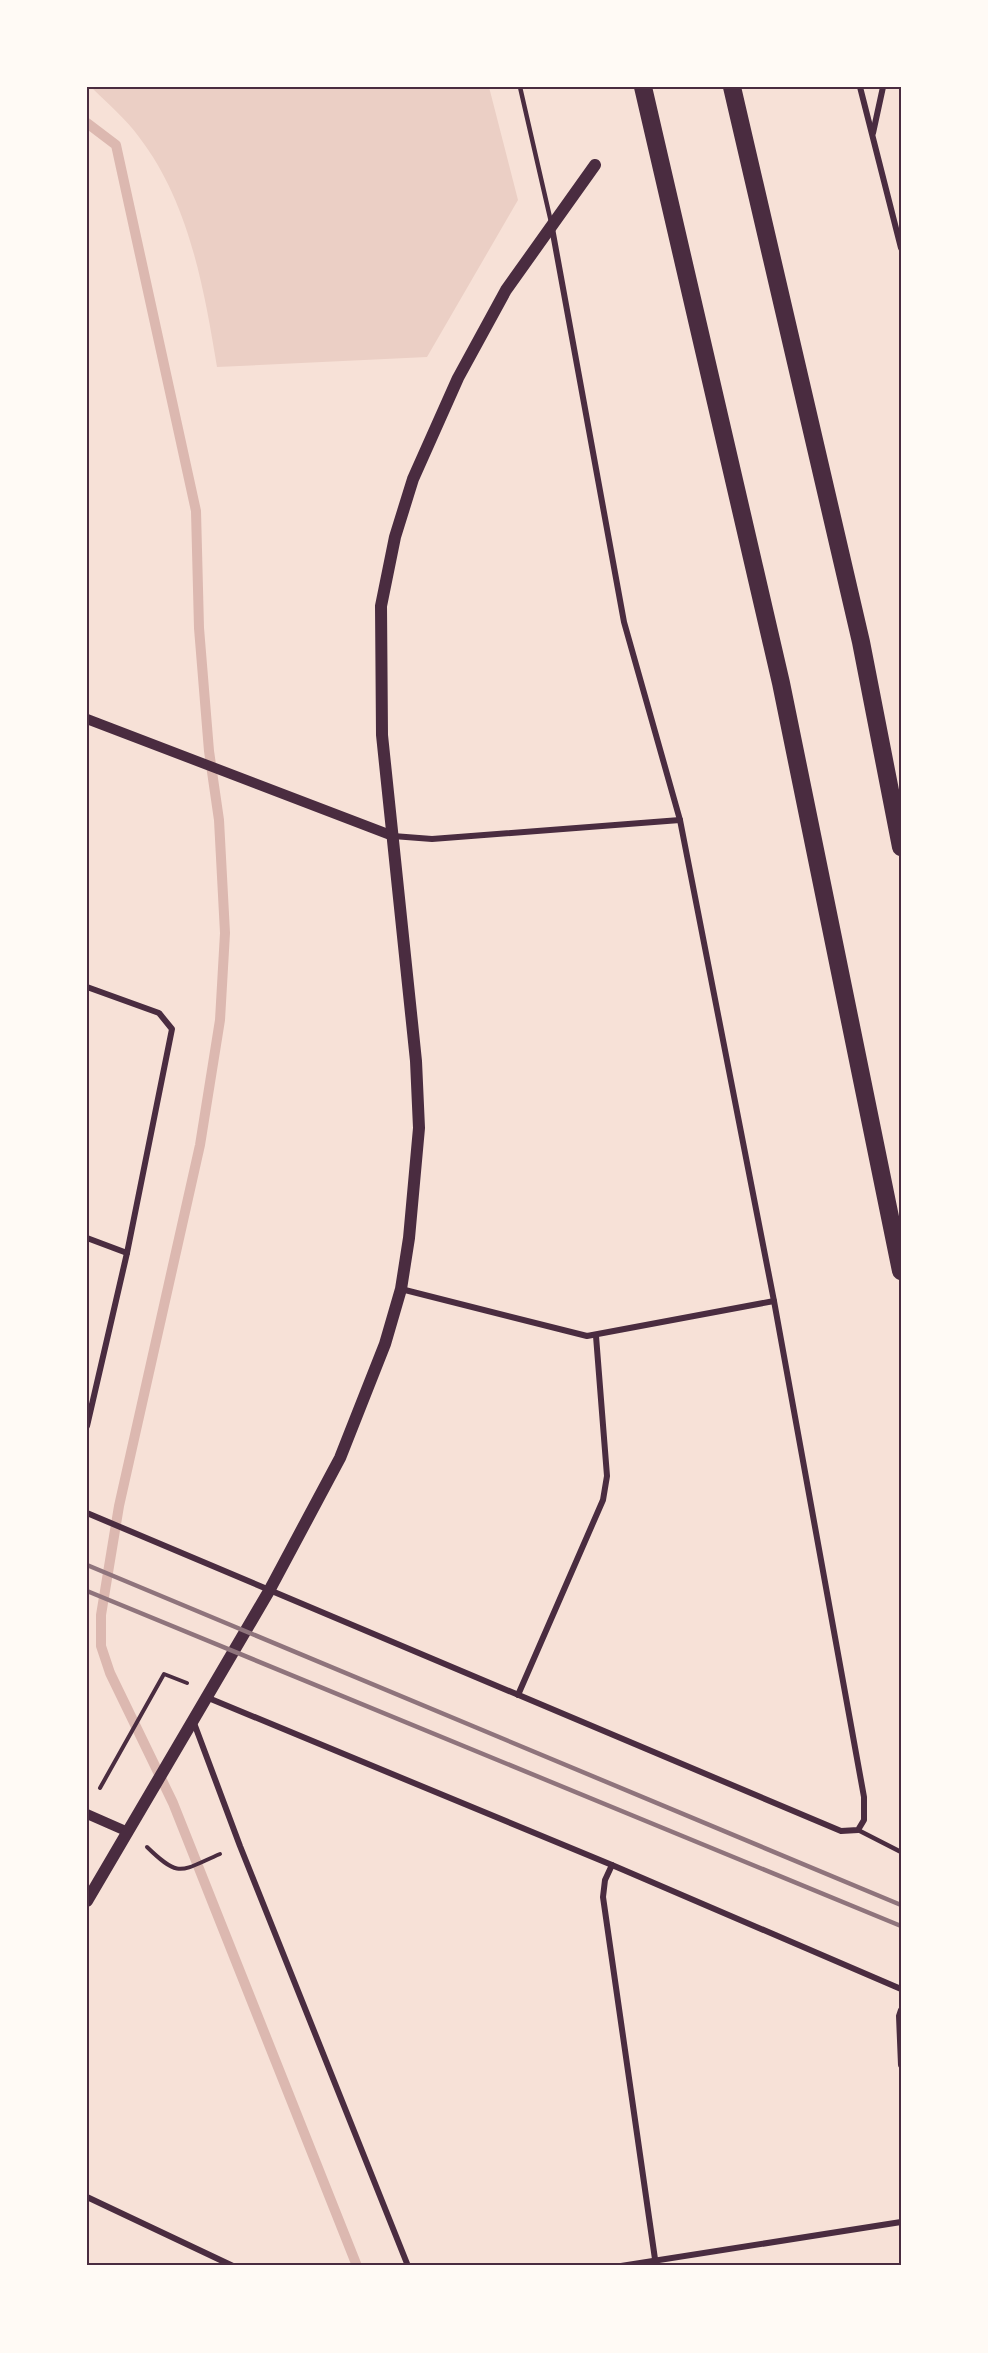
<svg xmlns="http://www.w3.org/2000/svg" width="988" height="2353" font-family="'IBM Plex Sans',sans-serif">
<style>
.green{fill:#ebcfc5}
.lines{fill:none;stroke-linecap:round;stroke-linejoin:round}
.stream{stroke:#dcb8b0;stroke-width:10}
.path{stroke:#4a2c40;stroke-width:4}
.service{stroke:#4a2c40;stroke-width:4.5}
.minor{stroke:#4a2c40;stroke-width:6}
.tertiary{stroke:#4a2c40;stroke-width:10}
.secondary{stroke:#4a2c40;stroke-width:12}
.motorway{stroke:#4a2c40;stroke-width:18}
.rail{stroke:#8f747c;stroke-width:4.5}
.neatline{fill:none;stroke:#4a2c40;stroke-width:2}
</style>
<rect width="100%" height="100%" fill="#f7e1d7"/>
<path class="green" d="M91 87H489L518 200 427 357 217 367C204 288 189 202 139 137 126 119 107 103 91 87Z"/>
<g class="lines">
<polyline class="stream" points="87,123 116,145 196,511 199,628 209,751 219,820 225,933 220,1020 200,1145 119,1506 101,1615 101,1646 110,1673 173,1803 357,2266"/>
<g class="path">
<polyline points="100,1788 164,1674 187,1683"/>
<path d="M147 1847C180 1879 180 1871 220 1854"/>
</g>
<g class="service">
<polyline points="520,87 551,222"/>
<polyline points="858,1830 901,1852"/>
</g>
<g class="minor">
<polyline points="860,87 901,248"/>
<polyline points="873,133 883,87"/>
<polyline points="393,836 432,839 680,820"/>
<polyline points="87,987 159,1013 172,1029 127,1253 87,1426"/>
<polyline points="87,1238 127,1253"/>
<polyline points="401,1289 587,1336 774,1301"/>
<polyline points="87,1513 841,1831 858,1830 864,1820 864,1797 774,1301 680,820 624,622 552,228"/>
<polyline points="518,1695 603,1500 607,1476 596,1336"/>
<polyline points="206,1697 612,1865 901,1989"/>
<polyline points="194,1723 240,1846 408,2266"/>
<polyline points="612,1865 605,1880 603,1897 656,2266"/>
<polyline points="901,2010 899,2016 901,2065"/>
<polyline points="87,2197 233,2266"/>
<polyline points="621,2266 901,2222"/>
</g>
<g class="tertiary">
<polyline points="87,719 393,836"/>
<polyline points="87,1814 128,1832"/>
</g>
<polyline class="secondary" points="87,1901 269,1591 340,1458 385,1344 401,1289 409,1238 419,1128 416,1061 382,735 381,606 395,537 413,479 458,378 506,290 595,165"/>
<g class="motorway">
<polyline points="643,87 781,683 901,1271"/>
<polyline points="732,87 861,642 901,847"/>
</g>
<g class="rail">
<polyline points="87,1565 901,1905"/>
<polyline points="87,1591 901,1926"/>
</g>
</g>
<rect width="988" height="2353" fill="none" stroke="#fffaf5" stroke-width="177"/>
<rect x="88" y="88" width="812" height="2176" class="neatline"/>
</svg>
